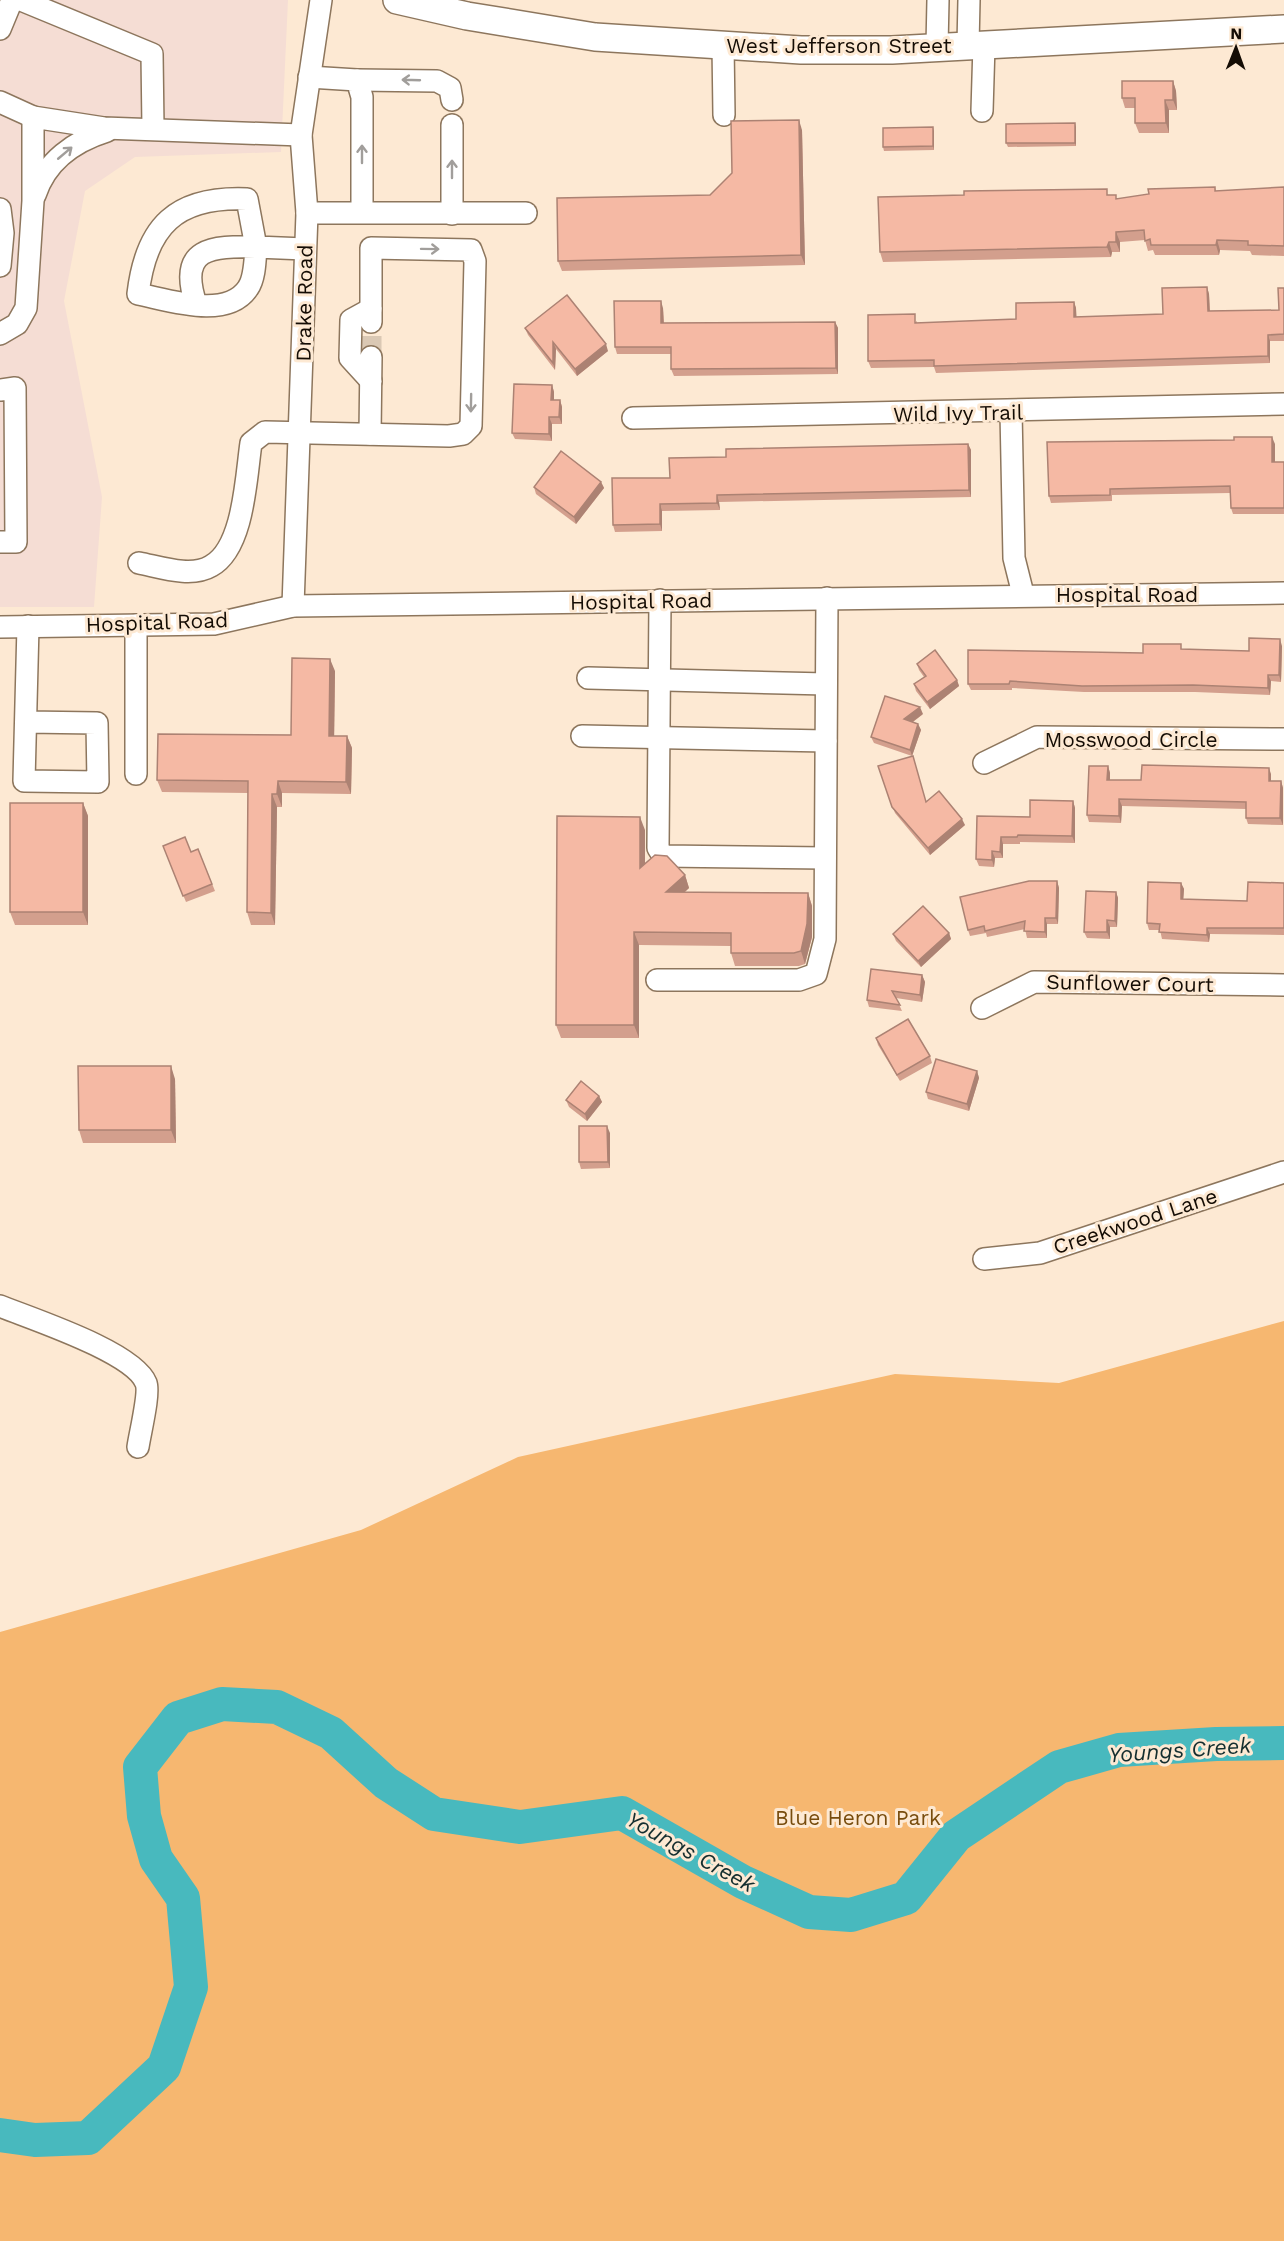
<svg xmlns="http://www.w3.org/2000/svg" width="1284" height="2241" font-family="'Work Sans',sans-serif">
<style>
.medical{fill:#f5ddd4}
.green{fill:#f6b770}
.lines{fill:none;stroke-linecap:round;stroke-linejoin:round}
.river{stroke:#48b9be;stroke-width:34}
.minor-tunnel{stroke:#dac8b4;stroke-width:21;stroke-dasharray:21 10;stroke-linecap:butt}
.minor-casing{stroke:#8d765d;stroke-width:24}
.major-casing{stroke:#8d765d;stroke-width:30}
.minor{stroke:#fff;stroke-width:21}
.major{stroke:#fff;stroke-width:27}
.wall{fill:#d39f8d}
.shaded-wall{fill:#ac8273}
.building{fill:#f5b9a4;stroke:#ac8273;stroke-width:1.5}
.oneway{stroke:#a19e9b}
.labels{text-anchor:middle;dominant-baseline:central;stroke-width:6;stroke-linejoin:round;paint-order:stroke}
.street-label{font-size:21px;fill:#140c04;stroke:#fde9d3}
.park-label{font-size:21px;fill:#784c0d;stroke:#fde9d3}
.water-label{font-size:22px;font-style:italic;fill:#142e2f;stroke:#fde9d3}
</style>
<rect width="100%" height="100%" fill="#fde9d3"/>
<polygon class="medical" points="0,0 288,0 281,152 135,157 85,191 64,301 102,497 94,607 0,607"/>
<polygon class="green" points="1284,1321 1284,2241 0,2241 0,1632 361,1530 518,1457 895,1374 1059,1383"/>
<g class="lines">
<polyline class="river" points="0,2135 35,2140 88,2138 164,2067 191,1987 183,1898 156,1859 144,1816 140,1767 178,1718 222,1704 277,1707 331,1733 386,1783 434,1814 520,1827 622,1813 743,1882 809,1912 851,1915 906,1898 956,1836 1059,1767 1119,1750 1216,1744 1284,1743"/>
<polyline class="minor-tunnel" points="371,357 371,322"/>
<g class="minor-casing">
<g id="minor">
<polyline points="21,0 152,54 153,128"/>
<polyline points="0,29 12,0"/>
<polyline points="723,45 724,115"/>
<polyline points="968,45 969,0"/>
<polyline points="937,46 938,0"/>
<polyline points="309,77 357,80 362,97 362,212"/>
<polyline points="357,80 437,81 450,88 452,100"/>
<polyline points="0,102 33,117"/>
<polyline points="982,111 984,45"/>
<path d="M35 195C46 161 75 141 107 131"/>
<polyline points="0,209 3,233 0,266"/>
<polyline points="307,213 526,213"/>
<polyline points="452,214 452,125"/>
<path d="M196 304C177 247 212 246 256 247 255 260 255 278 248 288 227 320 169 300 138 294 146 226 176 196 247 199L256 247 305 249"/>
<polyline points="0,334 17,324 26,308 33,201 33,117 104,128 301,135"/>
<polyline points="371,381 350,358 351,320 371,309"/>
<polyline points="0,390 15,388 16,542 0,542"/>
<polyline points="1011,412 1014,558 1023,594"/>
<polyline points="633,418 1284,404"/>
<polyline points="370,434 371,357"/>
<path d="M139 563C160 567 191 578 211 566 244 548 246 477 251 443L265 432 449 436 463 434 471 426 475 261 471 250 371 248V322"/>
<polyline points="660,600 658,848 663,856 825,858"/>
<polyline points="293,606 307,213 301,135 321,0"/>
<polyline points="136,625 136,774"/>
<polyline points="0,627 214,624 293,606 1284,593"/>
<polyline points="588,678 826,684"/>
<polyline points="26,722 97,723 98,782 24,781 28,626"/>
<polyline points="582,736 826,741"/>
<polyline points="984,763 1037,737 1284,739"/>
<polyline points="657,980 799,980 816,974 825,939 827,598"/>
<polyline points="982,1008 1034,982 1284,985"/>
<polyline points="984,1259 1040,1253 1284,1172"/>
<path d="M0 1306C32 1319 134 1352 146 1383 150 1393 140 1433 138 1447"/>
</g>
</g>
<g class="major-casing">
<polyline id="major" points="397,0 467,16 595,37 801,50 892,50 1284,29"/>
</g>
<use href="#minor" class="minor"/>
<use href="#major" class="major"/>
</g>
<g class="wall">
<polygon points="1173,81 1176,91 1177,110 1169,110 1169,133 1139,133 1135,123 1135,108 1125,108 1122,98"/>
<polygon points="1076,127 1076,146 1008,147 1006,143"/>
<polygon points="802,130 805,265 562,271 558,261 710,195"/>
<polygon points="934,131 934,150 884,151 883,147"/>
<polygon points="1215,187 1216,191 1284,187 1284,256 1252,255 1250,251 1220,250 1219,255 1155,255 1153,250 1148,251 1145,240 1120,242 1120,252 1112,252 1111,257 883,262 880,252 1109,195 1118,199"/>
<polygon points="1207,287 1209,294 1210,311 1279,310 1284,288 1284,341 1270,341 1270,363 936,373 934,367 871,368 868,361 917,321 917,323 1016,319 1074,302 1076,308 1076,317 1163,314"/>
<polygon points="663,308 664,323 835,322 838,328 838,374 674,376 671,369 671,354 617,354 615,347"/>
<polygon points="525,328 608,351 577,376 556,349 555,370 528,335"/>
<polygon points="552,385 554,392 554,400 560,400 562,407 562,424 552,424 552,441 515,439 512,433"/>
<polygon points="968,444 971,450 971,497 719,502 720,510 662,511 662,531 615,532 613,525 670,478 726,457"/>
<polygon points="1275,444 1275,462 1284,462 1284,514 1233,514 1231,508 1230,493 1112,495 1112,501 1051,503 1049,496"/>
<polygon points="601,482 604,488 576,524 536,494 534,487"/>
<polygon points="1282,646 1281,682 1271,681 1270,695 1195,692 1084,692 1012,688 1012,690 971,690 968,684 1143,653 1183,649 1249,651"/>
<polygon points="917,664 957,680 959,686 930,709 916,691 914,684 924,677 919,670"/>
<polygon points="335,671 334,736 347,736 352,748 351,794 282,793 282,807 277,807 275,925 251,925 247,912 248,793 162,792 157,780 291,735"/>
<polygon points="923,714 913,722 918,724 921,730 912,756 874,743 871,737"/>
<polygon points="878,766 926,801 965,825 930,855 895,813"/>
<polygon points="1108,766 1110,773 1110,780 1141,780 1271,774 1271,781 1281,781 1283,788 1283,825 1248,824 1246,818 1246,809 1122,806 1121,823 1089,822 1087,815"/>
<polygon points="1073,801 1075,808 1075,843 1020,842 1020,844 1003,844 1003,858 995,858 994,867 979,866 976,859 977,816 1030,817"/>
<polygon points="83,803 88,816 88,925 15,925 10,912"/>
<polygon points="645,830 645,863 685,875 689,888 685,892 808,893 812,906 812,937 805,964 799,966 735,966 731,953 731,946 639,945 639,1038 561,1038 556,1025"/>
<polygon points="163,846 191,852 198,849 215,891 186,902"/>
<polygon points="1057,881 1059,888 1058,924 1047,924 1047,938 1027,938 1025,929 987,937 986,933 970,936 968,930"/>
<polygon points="1181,883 1184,889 1183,899 1247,901 1284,883 1284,935 1210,934 1209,942 1162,939 1160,930 1149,930 1147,923"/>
<polygon points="1116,892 1118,898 1117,927 1110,927 1110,939 1087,938 1084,932"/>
<polygon points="949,933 951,939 921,967 896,941 893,934"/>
<polygon points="922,975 925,982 922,1002 896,998 902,1011 869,1007 867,1000"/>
<polygon points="876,1038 930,1056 932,1063 900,1081 878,1045"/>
<polygon points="977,1071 979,1078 969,1111 928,1099 926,1092"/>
<polygon points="175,1079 176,1143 83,1143 79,1130"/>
<polygon points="599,1096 602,1102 587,1121 569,1107 566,1100"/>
<polygon points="610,1133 610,1168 581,1169 579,1162"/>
</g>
<g class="shaded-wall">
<polygon points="1173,81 1176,91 1177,110 1173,100"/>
<polygon points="1165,100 1169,110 1169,133 1166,123"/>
<polygon points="799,120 802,130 805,265 801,255"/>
<polygon points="1075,123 1076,127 1076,146 1075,143"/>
<polygon points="933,127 934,131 934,150 933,146"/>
<polygon points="1116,232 1120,242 1120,252 1116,242"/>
<polygon points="1217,240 1220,250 1219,255 1216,245"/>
<polygon points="1109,242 1112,252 1111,257 1107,247"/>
<polygon points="1207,287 1209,294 1210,318 1208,311"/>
<polygon points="661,301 663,308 664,330 661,323"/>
<polygon points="1074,302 1076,308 1077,324 1074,317"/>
<polygon points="835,322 838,328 838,374 836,368"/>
<polygon points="1268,335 1270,341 1270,363 1268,356"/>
<polygon points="553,342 556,349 555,370 553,363"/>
<polygon points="606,344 608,351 577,376 575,369"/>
<polygon points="552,385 554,392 554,406 551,400"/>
<polygon points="560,400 562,407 562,424 559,417"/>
<polygon points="549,417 552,424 552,441 549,434"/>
<polygon points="1272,437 1275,444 1275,469 1272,462"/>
<polygon points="968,444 971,450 971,497 969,490"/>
<polygon points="601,482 604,488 576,524 574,517"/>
<polygon points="717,495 719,502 720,510 717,503"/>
<polygon points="660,504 662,511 662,531 660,524"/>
<polygon points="1280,639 1282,646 1281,682 1279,675"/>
<polygon points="330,659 335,671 334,748 329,736"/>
<polygon points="1268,675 1271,681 1270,695 1268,688"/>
<polygon points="957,680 959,686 930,709 927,702"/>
<polygon points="920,707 923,714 907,726 904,719"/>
<polygon points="918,724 921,730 912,756 910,750"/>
<polygon points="347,736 352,748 351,794 346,782"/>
<polygon points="1108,766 1110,773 1110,786 1107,780"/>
<polygon points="1269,768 1271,774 1271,788 1269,781"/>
<polygon points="278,781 282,793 282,807 277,794"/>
<polygon points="1281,781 1283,788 1283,825 1280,818"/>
<polygon points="272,794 277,807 275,925 271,913"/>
<polygon points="1119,799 1122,806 1121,823 1119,816"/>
<polygon points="1073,801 1075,808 1075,843 1072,836"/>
<polygon points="83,803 88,816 88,925 83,912"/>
<polygon points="640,817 645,830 645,881 640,868"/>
<polygon points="962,819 965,825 930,855 928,848"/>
<polygon points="1001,837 1003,844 1003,858 1000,852"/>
<polygon points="992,851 995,858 994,867 992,860"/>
<polygon points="685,875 689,888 670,905 666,892"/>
<polygon points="1057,881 1059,888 1058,924 1056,918"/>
<polygon points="1181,883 1184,889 1183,905 1181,899"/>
<polygon points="1116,892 1118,898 1117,927 1115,921"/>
<polygon points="808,893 812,906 812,937 805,964 801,951"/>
<polygon points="1045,918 1047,924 1047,938 1045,932"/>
<polygon points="1107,920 1110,927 1110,939 1107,932"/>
<polygon points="1207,928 1210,934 1209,942 1207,935"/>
<polygon points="634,932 639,945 639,1038 634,1025"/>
<polygon points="949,933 951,939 921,967 918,961"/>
<polygon points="922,975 925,982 922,1002 920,995"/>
<polygon points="171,1066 175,1079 176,1143 171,1130"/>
<polygon points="977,1071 979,1078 969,1111 967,1104"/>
<polygon points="599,1096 602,1102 587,1121 585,1114"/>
<polygon points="607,1126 610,1133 610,1168 608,1162"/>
</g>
<g class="building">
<polygon points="1122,81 1173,81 1173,100 1165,100 1166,123 1135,123 1135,98 1122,98"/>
<polygon points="799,120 801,255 558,261 557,198 710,195 732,173 731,121"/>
<polygon points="1075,123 1075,143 1006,143 1006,124"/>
<polygon points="933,127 933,146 883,147 883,128"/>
<polygon points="1215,187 1215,191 1284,187 1284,246 1248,245 1248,241 1217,240 1216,245 1151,245 1150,239 1145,241 1144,230 1116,232 1116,242 1109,242 1107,247 880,252 878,197 964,195 964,191 1107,189 1107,195 1116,195 1116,199 1149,194 1148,189"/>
<polygon points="1207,287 1208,311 1279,310 1278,288 1284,288 1284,334 1268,335 1268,356 934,366 934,360 868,361 868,315 915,314 915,323 1016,319 1016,303 1074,302 1074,317 1163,314 1162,288"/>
<polygon points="567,295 606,344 575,369 553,342 553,363 525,328"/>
<polygon points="614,301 661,301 661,323 835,322 836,368 671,369 671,347 615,347"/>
<polygon points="514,384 552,385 551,400 560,400 559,417 549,417 549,434 512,433"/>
<polygon points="1234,437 1272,437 1272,462 1284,462 1284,508 1231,508 1230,486 1110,489 1110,495 1049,496 1047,442 1234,440"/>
<polygon points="968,444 969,490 717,495 717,503 660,504 660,524 613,525 612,478 670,478 669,458 726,457 726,449"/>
<polygon points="561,451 601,482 574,517 534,487"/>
<polygon points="1249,638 1280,639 1279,675 1268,675 1268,688 1193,685 1082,686 1010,681 1009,684 968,684 968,650 1143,653 1143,644 1181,644 1181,649 1249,651"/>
<polygon points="935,650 957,680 927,702 914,684 926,676 917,664"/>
<polygon points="292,658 330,659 329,736 347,736 346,782 278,781 277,794 272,794 271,913 247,912 248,781 157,780 158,734 291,735"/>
<polygon points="885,696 920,707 904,719 918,724 910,750 871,737"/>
<polygon points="913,756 926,802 939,791 962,819 928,848 892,807 878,766"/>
<polygon points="1142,765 1269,768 1269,781 1281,781 1280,818 1246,818 1246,802 1119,799 1119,816 1087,815 1089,766 1108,766 1107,780 1141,780"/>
<polygon points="1030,800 1073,801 1072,836 1018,835 1017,837 1001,837 1000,852 992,851 992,860 976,859 977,816 1030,817"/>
<rect x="10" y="803" width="73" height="109"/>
<polygon points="557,816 640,817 640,868 655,855 667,856 685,875 666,892 808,893 807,924 801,951 794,953 731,953 731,933 634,932 634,1025 556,1025"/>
<polygon points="185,837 191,852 198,849 212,884 183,896 163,846"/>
<polygon points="1029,881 1057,881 1056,918 1045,918 1045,932 1024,931 1025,921 985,931 984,926 968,930 960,897"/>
<polygon points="1148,882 1181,883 1181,899 1247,901 1248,882 1284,883 1284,928 1207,928 1207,935 1159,932 1160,924 1147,923"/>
<polygon points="1086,891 1116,892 1115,921 1107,920 1107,932 1084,932"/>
<polygon points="923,906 949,933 918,961 893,934"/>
<polygon points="871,969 922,975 920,995 892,991 900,1005 867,1000"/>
<polygon points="908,1019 930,1056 897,1075 876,1038"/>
<polygon points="936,1059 977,1071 967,1104 926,1092"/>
<polygon points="78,1066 171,1066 171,1130 79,1130"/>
<polygon points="581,1081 599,1096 585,1114 566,1100"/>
<polygon points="579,1126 607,1126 608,1162 579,1162"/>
</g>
<defs><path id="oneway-shaft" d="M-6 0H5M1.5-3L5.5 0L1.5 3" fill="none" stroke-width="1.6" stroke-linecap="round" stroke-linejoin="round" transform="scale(1.5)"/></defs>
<g class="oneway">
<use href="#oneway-shaft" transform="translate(411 80) rotate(-178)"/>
<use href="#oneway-shaft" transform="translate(65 153) rotate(-40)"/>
<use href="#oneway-shaft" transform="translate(362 154) rotate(-90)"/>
<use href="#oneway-shaft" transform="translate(452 169) rotate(-90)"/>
<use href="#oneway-shaft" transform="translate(430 249) rotate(1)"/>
<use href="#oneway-shaft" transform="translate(471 403) rotate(91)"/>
</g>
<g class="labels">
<g class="street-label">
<text x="839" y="45">West Jefferson Street</text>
<text transform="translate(304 303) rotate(-89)">Drake Road</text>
<text transform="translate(958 413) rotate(-1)">Wild Ivy Trail</text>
<text x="1127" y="594">Hospital Road</text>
<text transform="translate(641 601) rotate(-1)">Hospital Road</text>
<text transform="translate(157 622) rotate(-2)">Hospital Road</text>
<text x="1131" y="739">Mosswood Circle</text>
<text transform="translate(1130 983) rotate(1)">Sunflower Court</text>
<text transform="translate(1135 1221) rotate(-18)">Creekwood Lane</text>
</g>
<g class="park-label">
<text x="858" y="1817">Blue Heron Park</text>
</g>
<g class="water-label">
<text transform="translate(1180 1750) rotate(-4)">Youngs Creek</text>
<text transform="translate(691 1852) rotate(29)">Youngs Creek</text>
</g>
</g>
<g transform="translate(1236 48) rotate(1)" stroke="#fde9d3" stroke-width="4.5" paint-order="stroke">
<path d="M0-4.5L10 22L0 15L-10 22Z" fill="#140c04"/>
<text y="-9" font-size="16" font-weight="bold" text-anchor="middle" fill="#140c04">N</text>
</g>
</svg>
